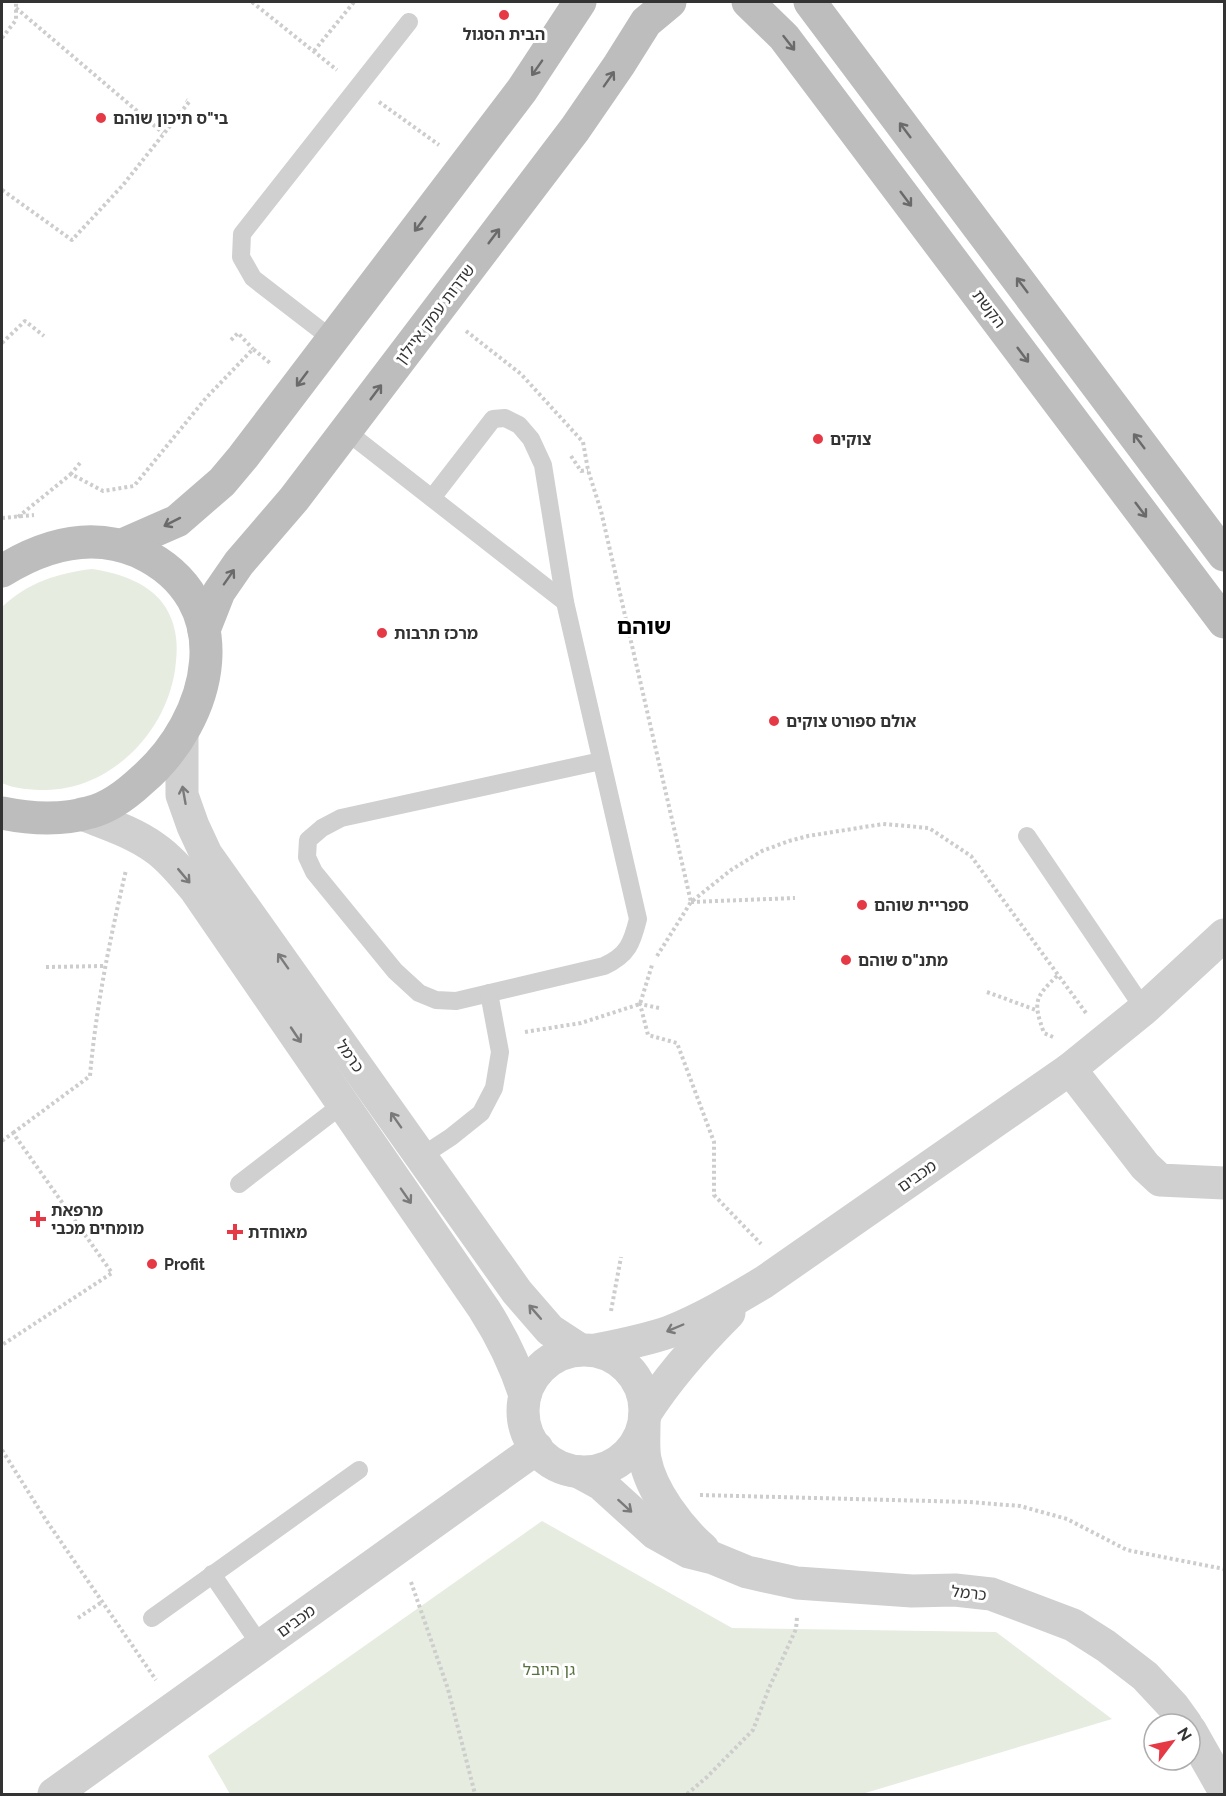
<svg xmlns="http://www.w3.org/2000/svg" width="1226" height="1796" font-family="Raleway,'Noto Sans Hebrew',sans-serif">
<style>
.green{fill:#e6ecdf}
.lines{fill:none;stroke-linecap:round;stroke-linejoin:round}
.path{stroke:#cdcdcd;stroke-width:4;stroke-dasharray:3 3;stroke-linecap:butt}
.lane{stroke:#d0d0d0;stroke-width:18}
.street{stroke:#d0d0d0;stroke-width:33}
.secondary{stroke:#bdbdbd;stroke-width:33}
.oneway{stroke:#6a6a6a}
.oneway2{stroke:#7a7a7a}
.poi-dot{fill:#e63946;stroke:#fff;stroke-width:2}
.labels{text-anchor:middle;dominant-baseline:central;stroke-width:6;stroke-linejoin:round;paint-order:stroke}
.poi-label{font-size:16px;font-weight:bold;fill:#333;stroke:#fff;text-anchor:start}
.street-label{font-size:16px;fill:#333;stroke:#fff}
.park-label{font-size:16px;fill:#56703f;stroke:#fff}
.district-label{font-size:22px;font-weight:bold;fill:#000;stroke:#fff}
</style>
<rect width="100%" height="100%" fill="#fff"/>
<g class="green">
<path d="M92 569C119 573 151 583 166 608 176 625 178 642 176 661 171 727 114 789 46 790 31 790 15 789 2 783V607C27 583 58 573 92 569Z"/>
<polygon points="542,1521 732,1628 996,1632 1112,1719 862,1794 230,1794 208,1756"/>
</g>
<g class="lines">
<g class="path">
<polyline points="252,2 337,70"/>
<polyline points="16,8 163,133"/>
<polyline points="2,38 16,20 16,2"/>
<polyline points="314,51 354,2"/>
<polyline points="379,102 439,145"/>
<polyline points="2,190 72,240 123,185 189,102 186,100"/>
<polyline points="466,331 521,374 583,442 588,470 601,511 691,902"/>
<polyline points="231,340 238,333 253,349"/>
<polyline points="2,343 25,321 44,336"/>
<polyline points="571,456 581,471 588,470"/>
<polyline points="80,463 71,474 103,491 134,486 206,398 253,349 270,363"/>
<polyline points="18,517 71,474"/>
<polyline points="2,518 34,515"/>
<polyline points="691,902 795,898"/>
<polyline points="657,956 691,902 731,870 762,851 789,841 808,836 883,824 929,828 971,856 1086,1013"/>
<polyline points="46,967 104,966"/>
<polyline points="987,992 1036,1010"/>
<polyline points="659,1008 640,1004 648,1035 677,1043 714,1142 714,1195 761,1244"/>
<polyline points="525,1032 581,1023 640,1004 652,965"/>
<path d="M1053 1037 1044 1033C1033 1002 1034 998 1058 975"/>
<path d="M13 1133 90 1076C96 1006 110 939 126 870"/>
<polyline points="2,1141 13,1133 112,1273 2,1345"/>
<polyline points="611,1311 621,1257"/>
<polyline points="2,1450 46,1520 156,1680"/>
<polyline points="700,1495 969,1502 1020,1506 1067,1519 1127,1550 1224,1569"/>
<polyline points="411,1582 448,1689 475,1794"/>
<polyline points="78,1618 102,1602"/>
<polyline points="687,1794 707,1777 753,1730 769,1688 796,1629 797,1617"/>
</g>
<g class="lane">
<polyline points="332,339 253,278 241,257 242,234 409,22"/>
<path d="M346 431 565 602 638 919C632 943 628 955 604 966L456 1001 436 1000 419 993 395 971 314 872 307 857 308 840 322 828 341 818 601 761"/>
<polyline points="432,498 493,419 505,418 519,425 531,439 543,465 565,602"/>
<polyline points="1027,836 1144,1009"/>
<polyline points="422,1156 451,1137 481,1113 494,1088 500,1052 489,993"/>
<polyline points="239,1184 343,1104"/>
<polyline points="212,1574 261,1646"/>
<polyline points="152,1618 359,1470"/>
</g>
<g class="street">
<polyline points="182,733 182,795 193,826 206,854 517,1292 550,1330 579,1349"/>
<path d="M82 814C107 824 133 832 155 848 171 859 183 875 195 889L484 1309C502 1337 515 1364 525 1395"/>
<polyline points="1070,1069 1145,1166 1160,1180 1224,1183"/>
<circle cx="584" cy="1411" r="61"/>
<path d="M596 1350C621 1345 646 1340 669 1332 702 1319 734 1300 764 1282L1070 1069 1144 1009 1224 935"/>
<path d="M645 1414C669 1376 697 1345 729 1313"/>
<path d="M644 1426C644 1437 643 1449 645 1459 651 1491 679 1528 703 1549"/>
<polyline points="579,1472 601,1484 655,1533 689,1552 713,1558 747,1572 797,1583 912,1591 955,1590 991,1594 1073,1625 1106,1646 1145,1676 1173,1706 1186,1724"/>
<polyline points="1190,1730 1224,1790"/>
<polyline points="54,1794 537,1448"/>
</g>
<g class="secondary">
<polyline points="748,2 784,37 1224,622"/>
<polyline points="810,2 1224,555"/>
<polyline points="122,545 177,521 222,482 243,457 522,90 580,2"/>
<path d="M2 571C44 545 91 531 139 552 242 600 213 720 141 781 127 794 110 807 91 812 61 821 31 819 2 813"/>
<polyline points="204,630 219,592 239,563 294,499 575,129 619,65 646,22 670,2"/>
</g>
</g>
<defs><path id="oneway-shaft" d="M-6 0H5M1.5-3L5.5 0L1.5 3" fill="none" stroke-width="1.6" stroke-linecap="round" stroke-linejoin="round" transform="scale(1.5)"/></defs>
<g class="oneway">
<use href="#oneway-shaft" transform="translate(789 43) rotate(52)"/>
<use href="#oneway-shaft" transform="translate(537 68) rotate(125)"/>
<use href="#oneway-shaft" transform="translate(609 79) rotate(-55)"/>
<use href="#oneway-shaft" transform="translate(905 130) rotate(-127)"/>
<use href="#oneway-shaft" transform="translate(906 199) rotate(53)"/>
<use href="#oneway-shaft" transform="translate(420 224) rotate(127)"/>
<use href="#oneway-shaft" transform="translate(494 236) rotate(-53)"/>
<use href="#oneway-shaft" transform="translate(1022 285) rotate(-127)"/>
<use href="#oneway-shaft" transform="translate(1023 355) rotate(53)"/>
<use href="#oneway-shaft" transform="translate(302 379) rotate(127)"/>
<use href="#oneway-shaft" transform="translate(376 392) rotate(-53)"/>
<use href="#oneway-shaft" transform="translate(1139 441) rotate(-127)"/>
<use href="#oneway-shaft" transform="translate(1141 510) rotate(53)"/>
<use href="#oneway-shaft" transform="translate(172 522) rotate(153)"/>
<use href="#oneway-shaft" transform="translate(229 577) rotate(-55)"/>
</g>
<g class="oneway2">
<use href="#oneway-shaft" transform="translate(184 795) rotate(-100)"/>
<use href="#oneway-shaft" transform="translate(184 876) rotate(50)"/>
<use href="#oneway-shaft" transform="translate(283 961) rotate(-125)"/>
<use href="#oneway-shaft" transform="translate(296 1035) rotate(56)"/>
<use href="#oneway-shaft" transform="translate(396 1120) rotate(-125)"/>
<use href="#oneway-shaft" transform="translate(406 1196) rotate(55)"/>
<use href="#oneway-shaft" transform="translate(535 1312) rotate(-131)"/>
<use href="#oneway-shaft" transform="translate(675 1328) rotate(157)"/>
<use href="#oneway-shaft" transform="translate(625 1506) rotate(42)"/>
</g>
<g class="poi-dot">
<circle cx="504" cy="15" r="6"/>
<circle cx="101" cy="118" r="6"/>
<circle cx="818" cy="439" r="6"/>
<circle cx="382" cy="633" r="6"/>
<circle cx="774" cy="721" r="6"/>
<circle cx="862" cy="905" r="6"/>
<circle cx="846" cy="960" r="6"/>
<path d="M35 1210h6v6h6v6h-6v6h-6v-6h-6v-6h6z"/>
<path d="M232 1223h6v6h6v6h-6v6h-6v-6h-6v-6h6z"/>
<circle cx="152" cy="1264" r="6"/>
</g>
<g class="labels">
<g class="poi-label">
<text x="504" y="34" text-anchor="middle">הבית הסגול</text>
<text x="113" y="118">בי"ס תיכון שוהם</text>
<text x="830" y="439">צוקים</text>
<text x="394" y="633">מרכז תרבות</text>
<text x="786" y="721">אולם ספורט צוקים</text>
<text x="874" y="905">ספריית שוהם</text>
<text x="858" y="960">מתנ"ס שוהם</text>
<text x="51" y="1210">מרפאת<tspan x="51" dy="18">מומחים מכבי</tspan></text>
<text x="248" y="1232">מאוחדת</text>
<text x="164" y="1264">Profit</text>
</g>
<g class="street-label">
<text transform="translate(989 309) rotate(53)">הקשת</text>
<text transform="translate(435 314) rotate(-53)">שדרות עמק איילון</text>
<text transform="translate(350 1056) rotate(55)">כרמל</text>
<text transform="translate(917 1176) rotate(-35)">מכבים</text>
<text transform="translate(969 1593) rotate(6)">כרמל</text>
<text transform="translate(296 1621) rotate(-36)">מכבים</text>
</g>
<g class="park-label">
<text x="549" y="1669">גן היובל</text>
</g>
<g class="district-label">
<text x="644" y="626">שוהם</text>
</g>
</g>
<rect width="1226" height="1796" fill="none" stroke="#333333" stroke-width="6"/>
<g transform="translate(1172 1742) rotate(58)"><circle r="28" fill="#ffffff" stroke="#adadad" stroke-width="1.5"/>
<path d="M0-4.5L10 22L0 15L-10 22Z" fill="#e63946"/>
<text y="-9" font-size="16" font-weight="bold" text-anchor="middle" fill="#333333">N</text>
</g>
</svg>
